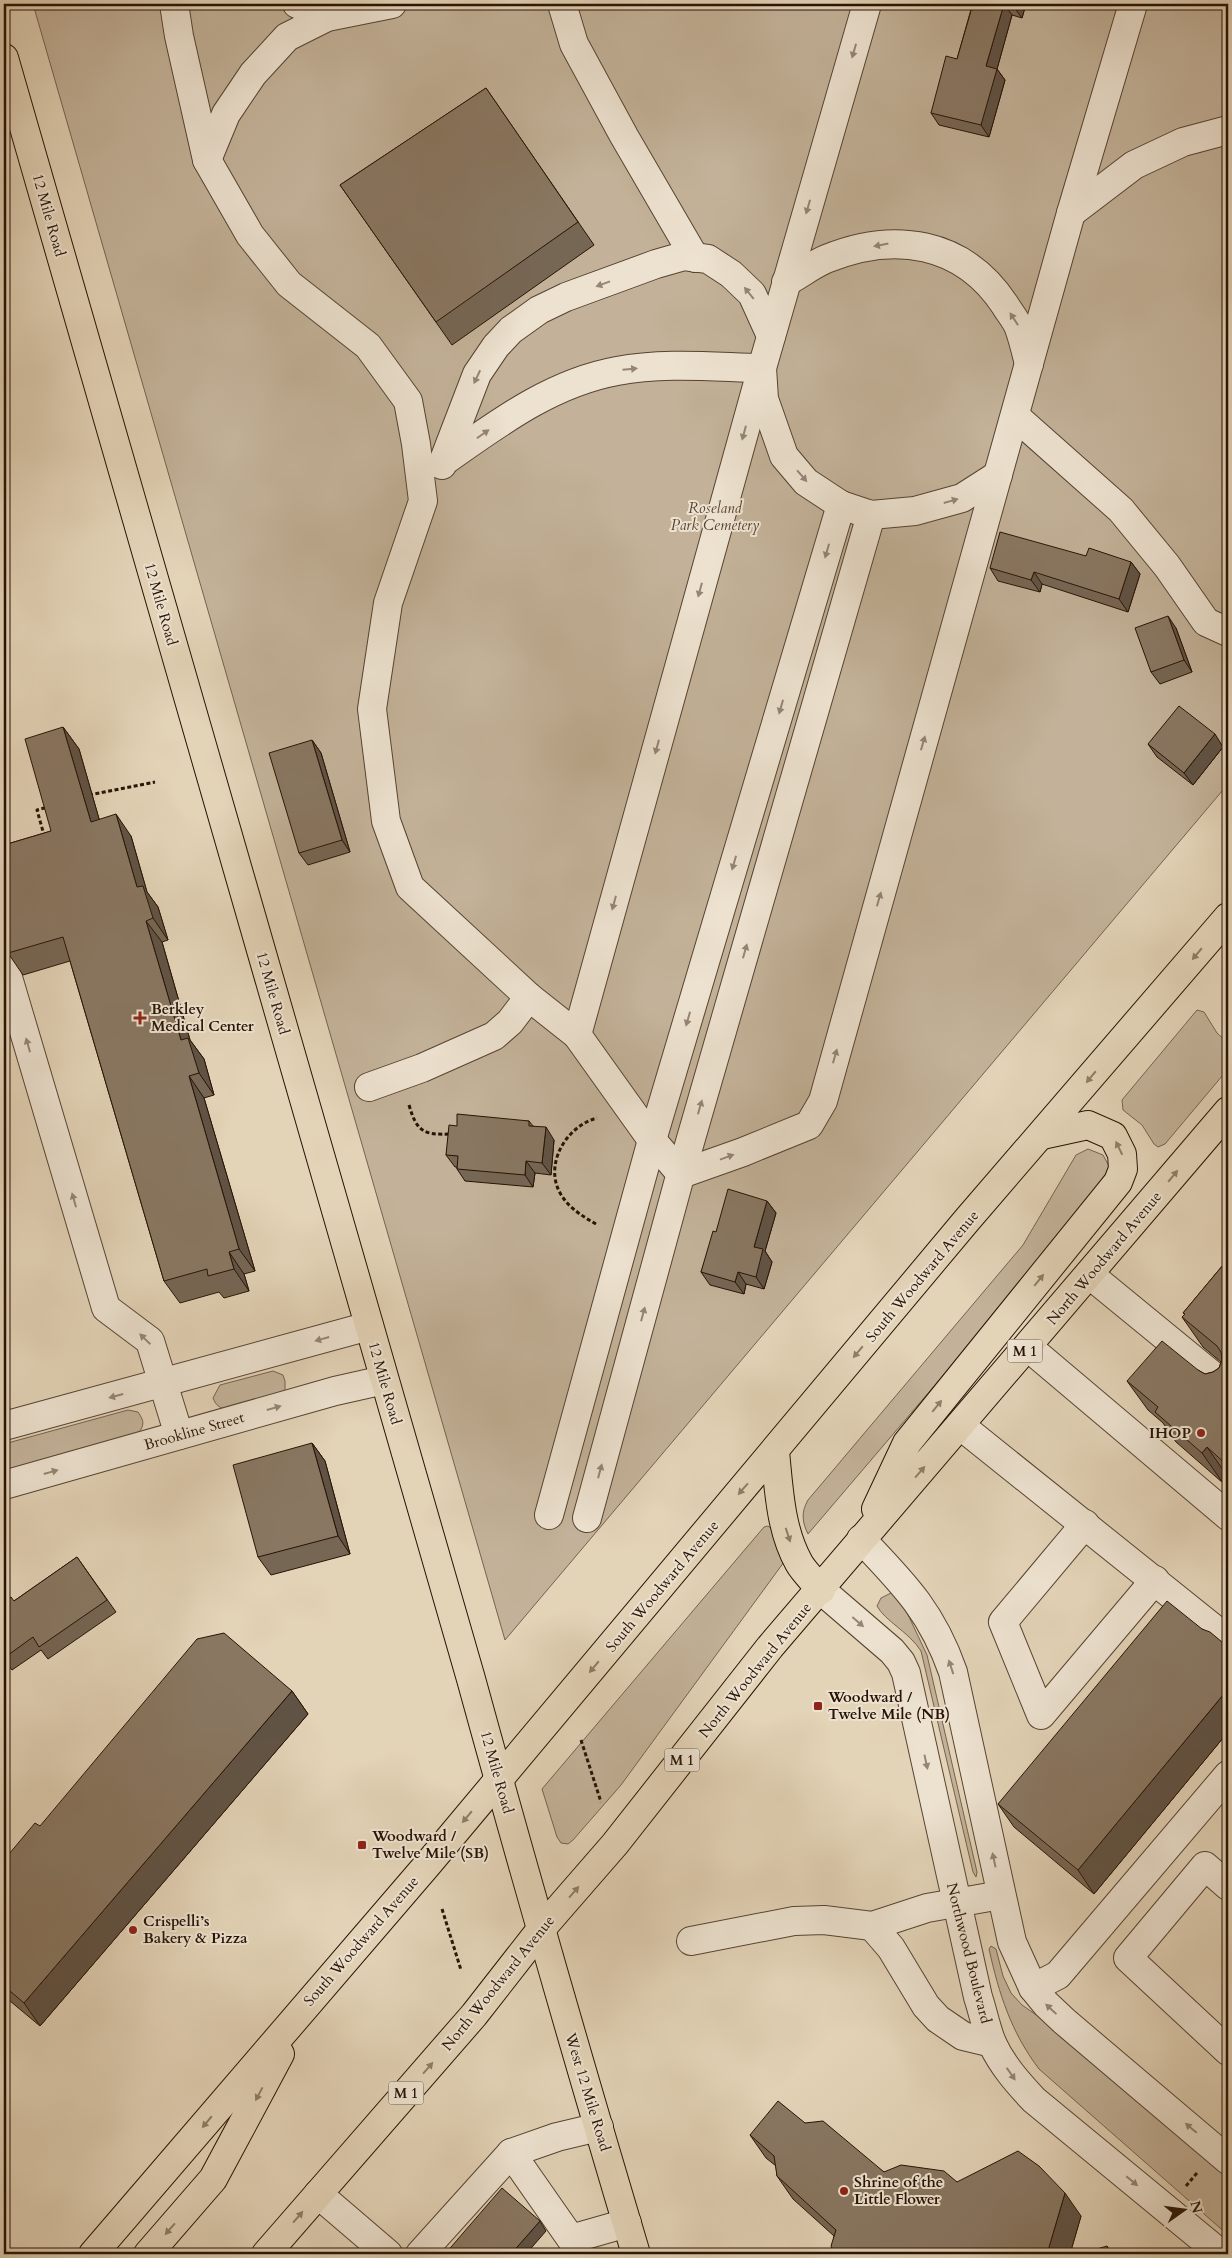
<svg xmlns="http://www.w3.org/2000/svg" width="1232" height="2258" font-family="Cardo,serif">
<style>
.green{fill:#c3b299;stroke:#75624f}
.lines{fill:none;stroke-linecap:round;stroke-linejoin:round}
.minor-casing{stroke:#564332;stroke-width:30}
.major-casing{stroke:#271305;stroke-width:30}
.path{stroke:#271305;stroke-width:3;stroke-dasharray:4 2.5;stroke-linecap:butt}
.minor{stroke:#ede2d0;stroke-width:28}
.major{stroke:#e3d3b7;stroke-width:28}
.wall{fill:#766654;stroke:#271305}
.shaded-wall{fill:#605345;stroke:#271305}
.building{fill:#897762;stroke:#271305}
.oneway{fill:#948575}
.oneway2{fill:#8e7d67}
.poi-dot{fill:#8f2418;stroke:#ede2d0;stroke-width:2}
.labels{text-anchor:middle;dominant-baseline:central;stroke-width:4;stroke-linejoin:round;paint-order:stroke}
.shield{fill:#ede2d0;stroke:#625142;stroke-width:1}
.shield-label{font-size:14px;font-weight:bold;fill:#271305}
.street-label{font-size:15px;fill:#271305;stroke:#ede2d0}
.park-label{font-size:15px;font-style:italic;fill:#564331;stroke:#ede2d0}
.poi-label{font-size:15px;font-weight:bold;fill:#271305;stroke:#ede2d0;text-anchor:start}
</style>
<rect width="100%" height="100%" fill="#e3d3b7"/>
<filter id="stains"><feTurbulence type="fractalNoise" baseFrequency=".004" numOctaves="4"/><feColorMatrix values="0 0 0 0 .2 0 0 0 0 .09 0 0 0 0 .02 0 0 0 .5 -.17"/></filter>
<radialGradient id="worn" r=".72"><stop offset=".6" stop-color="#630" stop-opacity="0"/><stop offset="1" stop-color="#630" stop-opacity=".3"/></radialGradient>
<g class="green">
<polygon points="33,4 1228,4 1228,784 505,1640"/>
<polygon points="1197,1010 1204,1012 1217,1033 1228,1043 1228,1069 1165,1144 1158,1147 1154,1144 1142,1125 1123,1110 1122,1100"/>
<path d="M1088 1149 1103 1155 1110 1168 1108 1182 808 1534C802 1522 801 1512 808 1500L1023 1245 1076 1155Z"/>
<path d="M273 1371 283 1375 285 1381V1391L228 1410C220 1408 216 1406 213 1398L220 1385Z"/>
<path d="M128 1410 138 1412C144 1421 145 1424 138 1434L4 1472V1444Z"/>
<polygon points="768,1526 773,1530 784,1562 621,1785 573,1840 568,1844 561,1843 557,1837 542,1789 764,1527"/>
<path d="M891 1593 902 1602 927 1655 977 1872 976 1877 973 1872 921 1651C909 1632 885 1621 877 1606L881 1598Z"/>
<path d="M991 1946 996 1949 1003 1976 1011 1993 1022 2005 1062 2033 1228 2175V2235L1039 2069C1011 2032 999 1994 989 1949Z"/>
</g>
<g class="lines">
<g class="minor-casing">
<g id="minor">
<polyline points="174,4 179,36 207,160 250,235 289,284 368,346 408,401 416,444 423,501 388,603 372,709 386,821 410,887 529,997 577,1035 652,1140 681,1174 743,1152 809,1125 823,1101 1071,213 1133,4"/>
<polyline points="297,4 327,17"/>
<polyline points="562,4 574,44 624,136 695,258"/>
<polyline points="207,160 226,114 253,74 287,37 327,17 392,4"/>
<polyline points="1071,213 1134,165 1183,142 1228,130"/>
<path d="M786 282C799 275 812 265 826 259 894 231 963 241 1005 305 1009 312 1016 320 1019 328 1023 339 1026 352 1029 364"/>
<polyline points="1015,416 1121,510 1167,566 1206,622 1228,632"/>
<path d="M443 462C497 424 551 383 617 371 664 362 714 367 762 368L764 399 784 456 806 482 841 505 871 515 915 511 962 498 998 475"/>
<polyline points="442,465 477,374 496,346 511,330 539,310 566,297 656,264 684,256 708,259 731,274 752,294 771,336"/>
<polyline points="4,964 106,1308 150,1341 179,1435"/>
<polyline points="577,1035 762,368 867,4"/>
<polyline points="369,1087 422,1068 494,1036 510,1022 529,997"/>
<polyline points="1090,1275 1228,1388"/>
<polyline points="1028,1347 1228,1516"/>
<polyline points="4,1426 369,1326"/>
<polyline points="961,1426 1228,1640"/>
<polyline points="4,1485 335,1391 384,1380"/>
<polyline points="549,1515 652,1140 841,505"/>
<polyline points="587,1518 679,1180 871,515"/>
<polyline points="1085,1524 1003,1622 1041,1715 1155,1580"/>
<path d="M861 1539C904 1584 932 1612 953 1672L1012 1942 1033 1988 1046 2004 1064 2021 1228 2160"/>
<path d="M821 1590 892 1651 901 1662 906 1673 978 1997C983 2012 986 2028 992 2043 1002 2065 1018 2083 1034 2100L1221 2254"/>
<polyline points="1228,1886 1205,1866 1128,1958 1228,2051"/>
<polyline points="872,1926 891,1948 926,2006 938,2019 963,2036 992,2043"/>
<polyline points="691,1941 794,1921 824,1920 872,1926 927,1908 1001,1895"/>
<polyline points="1033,1988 1058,1975 1228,1775"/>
<polyline points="511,2153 571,2239 627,2223"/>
<polyline points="318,2194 388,2254"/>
<polyline points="420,2254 511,2153 557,2137 599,2127"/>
</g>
</g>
<g class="major-casing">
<g id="major">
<path d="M4 58 471 1679C524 1872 579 2063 636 2254"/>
<path d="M775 1452C779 1489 780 1529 799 1563 804 1572 814 1581 821 1590"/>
<polyline points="876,1509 907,1443 1118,1182 1123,1169 1122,1154 1113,1136 1088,1125 1042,1135"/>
<polyline points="93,2254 428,1864 967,1220 1228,917"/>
<polyline points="148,2254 213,2179 280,2054"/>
<polyline points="266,2254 474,2015 542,1928 615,1844 770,1647 1228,1111"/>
</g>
</g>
<g class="path">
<polyline points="89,795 155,782"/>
<polyline points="42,835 44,835 37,810 48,807"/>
<path d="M409 1105C417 1132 423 1135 451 1134"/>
<path d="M596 1224C582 1216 567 1207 559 1191 545 1162 567 1126 597 1118"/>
<polyline points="581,1740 601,1802"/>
<polyline points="442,1909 461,1970"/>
<polyline points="1186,2186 1197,2173"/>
</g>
<use href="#minor" class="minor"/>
<use href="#major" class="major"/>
</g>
<g class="wall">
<polygon points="970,4 1026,4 1022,18 1012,15 997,69 1005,80 989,137 939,125 931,113 957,59 972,6"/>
<polygon points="486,88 594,245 452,345 340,185"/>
<polygon points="1086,556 1131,562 1140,574 1128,612 1042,584 1040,592 998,581 990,568"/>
<polygon points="1176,628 1192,672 1160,684 1151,672"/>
<polygon points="63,727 79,749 99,819 131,836 147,892 158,907 168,940 162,942 190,1040 204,1059 214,1095 204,1098 255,1271 244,1274 249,1291 224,1298 219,1292 180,1303 164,1281 70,961 23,975 8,953 4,944 4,845 51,831"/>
<polygon points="312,740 321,753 350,852 308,865 299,853"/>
<polygon points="1148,744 1223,747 1193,785 1157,757"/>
<polygon points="529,1121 533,1126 554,1140 551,1175 535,1173 533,1187 465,1181 457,1169 457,1167 455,1167 446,1155 457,1126"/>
<polygon points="767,1201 776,1213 765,1251 772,1262 764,1289 746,1284 744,1294 710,1285 701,1272 716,1232"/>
<polygon points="1228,1259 1228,1477 1223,1483 1176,1442 1163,1423 1148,1410 1127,1381 1198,1370 1205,1374 1213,1372 1219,1368 1221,1362 1203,1347 1182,1317 1185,1315 1183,1313"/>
<polygon points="312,1443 325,1461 350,1554 271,1575 258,1557"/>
<polygon points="77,1557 116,1612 48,1659 41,1650 12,1670 4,1659 4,1602 14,1601"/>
<polygon points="1202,1629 1228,1647 1228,1732 1094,1894 1014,1827 998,1804"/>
<polygon points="292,1691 308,1714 40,2026 4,1996 4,1860 40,1826"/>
<polygon points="805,2123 884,2172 957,2182 1081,2216 1070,2254 834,2254 834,2236 793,2199 777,2176 776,2166 766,2158 750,2135"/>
</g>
<g class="shaded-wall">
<polygon points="1004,4 1012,15 997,69 1005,80 989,137 981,125 986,66"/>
<polygon points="1014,4 1026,4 1022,18 1013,6"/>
<polygon points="1131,562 1140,574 1128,612 1119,599"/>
<polygon points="1034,572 1042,584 1040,592 1031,580"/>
<polygon points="1168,616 1176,628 1192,672 1184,660"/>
<polygon points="63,727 79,749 106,843 91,822"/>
<polygon points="1215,734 1223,747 1193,785 1184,773"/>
<polygon points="312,740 321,753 350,852 342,840"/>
<polygon points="116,814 131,836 147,892 158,907 168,940 153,918 137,887"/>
<polygon points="146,921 162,942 190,1040 204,1059 214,1095 199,1073 181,1040"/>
<polygon points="189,1076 204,1098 255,1271 239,1249"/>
<polygon points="546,1127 554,1140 551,1175 542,1163"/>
<polygon points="526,1161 535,1173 533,1187 525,1175"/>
<polygon points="767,1201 776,1213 765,1251 772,1262 764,1289 756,1277 754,1247"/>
<polygon points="229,1252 244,1274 249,1291 234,1269"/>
<polygon points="738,1272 746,1284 744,1294 735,1282"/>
<polygon points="312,1443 325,1461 350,1554 338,1536"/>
<polygon points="1207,1447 1228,1477 1223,1483 1202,1453"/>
<polygon points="1228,1689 1228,1732 1094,1894 1078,1870"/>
<polygon points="292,1691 308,1714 40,2026 24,2003"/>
<polygon points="1065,2193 1081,2216 1070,2254 1047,2254"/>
<polygon points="540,2221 546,2231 526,2254 511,2254"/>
<polygon points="1107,2246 1112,2254 1109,2254"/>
</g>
<g class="building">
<polygon points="973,4 1004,4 986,66 997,69 981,125 931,113 946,56 957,59"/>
<polygon points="1006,4 1014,4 1013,6"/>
<polygon points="486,88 578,222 436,322 340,185"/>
<polygon points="1000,532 1086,556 1089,548 1131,562 1119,599 1034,572 1031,580 990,568"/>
<polygon points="1168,616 1184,660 1151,672 1135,628"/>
<polygon points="1179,706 1215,734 1184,773 1148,744"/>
<polygon points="63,727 91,822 116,814 137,887 143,886 153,918 146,921 181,1040 188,1038 199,1073 189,1076 239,1249 229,1252 234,1269 208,1276 207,1269 164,1281 63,937 8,953 4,941 4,845 51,831 25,739"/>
<polygon points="312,740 342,840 299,853 269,753"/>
<polygon points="457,1114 529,1121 529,1126 546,1127 542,1163 526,1161 525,1175 457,1169 458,1156 446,1155 449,1125 457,1126"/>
<polygon points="728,1189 767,1201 754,1247 763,1249 756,1277 738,1272 735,1282 701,1272 713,1231 716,1232"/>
<polygon points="1228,1259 1228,1466 1207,1447 1202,1453 1155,1412 1158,1407 1127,1381 1162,1341 1198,1370 1205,1374 1213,1372 1219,1368 1222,1360 1221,1352 1217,1346 1182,1317 1185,1314 1183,1313"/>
<polygon points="312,1443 338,1536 258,1557 233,1465"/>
<polygon points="77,1557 107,1600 39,1647 33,1637 4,1658 4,1602 11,1597 14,1601"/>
<polygon points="1167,1601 1202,1629 1210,1632 1228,1647 1228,1689 1078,1870 998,1804"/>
<polygon points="224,1633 292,1691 24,2003 4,1986 4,1860 35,1823 40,1826 197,1639"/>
<polygon points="778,2101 805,2123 823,2121 884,2172 901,2165 944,2171 957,2182 1018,2151 1039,2166 1065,2193 1047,2254 834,2254 831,2246 836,2230 777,2176 774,2156 750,2135"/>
<polygon points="502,2188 540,2221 511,2254 445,2254"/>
<polygon points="1107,2246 1109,2254 1080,2254"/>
</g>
<defs><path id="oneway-solid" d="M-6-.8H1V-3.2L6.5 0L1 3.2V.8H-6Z" transform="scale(1.25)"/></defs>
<g class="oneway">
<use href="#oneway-solid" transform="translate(854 51) rotate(106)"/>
<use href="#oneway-solid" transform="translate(808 207) rotate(106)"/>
<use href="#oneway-solid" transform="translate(881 245) rotate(169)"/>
<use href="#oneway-solid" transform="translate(603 284) rotate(160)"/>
<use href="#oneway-solid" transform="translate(749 293) rotate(-129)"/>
<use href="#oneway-solid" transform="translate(1014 319) rotate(-123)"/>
<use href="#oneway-solid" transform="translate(630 369) rotate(-5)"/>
<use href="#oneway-solid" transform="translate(477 377) rotate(115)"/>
<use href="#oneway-solid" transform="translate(744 433) rotate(105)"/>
<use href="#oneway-solid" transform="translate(483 434) rotate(-35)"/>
<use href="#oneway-solid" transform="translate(802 476) rotate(49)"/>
<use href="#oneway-solid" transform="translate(951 501) rotate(-16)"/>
<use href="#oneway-solid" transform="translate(827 551) rotate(106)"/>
<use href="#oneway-solid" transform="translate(700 590) rotate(105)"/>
<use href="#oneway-solid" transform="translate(781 707) rotate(106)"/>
<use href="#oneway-solid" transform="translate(923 743) rotate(-74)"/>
<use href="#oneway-solid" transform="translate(657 747) rotate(105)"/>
<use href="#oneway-solid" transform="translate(734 863) rotate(106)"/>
<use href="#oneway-solid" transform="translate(879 899) rotate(-74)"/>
<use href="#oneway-solid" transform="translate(614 903) rotate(105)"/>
<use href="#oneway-solid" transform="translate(745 951) rotate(-74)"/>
<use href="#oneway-solid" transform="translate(688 1019) rotate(106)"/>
<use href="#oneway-solid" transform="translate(28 1045) rotate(-106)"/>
<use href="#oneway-solid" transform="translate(835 1056) rotate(-74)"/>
<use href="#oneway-solid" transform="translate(700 1107) rotate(-74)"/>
<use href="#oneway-solid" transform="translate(727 1157) rotate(-20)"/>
<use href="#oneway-solid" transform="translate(74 1200) rotate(-106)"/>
<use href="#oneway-solid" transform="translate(643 1314) rotate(-75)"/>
<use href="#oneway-solid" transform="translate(145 1339) rotate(-136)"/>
<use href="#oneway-solid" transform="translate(322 1339) rotate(164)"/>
<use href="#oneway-solid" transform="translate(116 1396) rotate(165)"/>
<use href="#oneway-solid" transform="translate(274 1408) rotate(-16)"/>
<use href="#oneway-solid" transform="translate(600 1471) rotate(-75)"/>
<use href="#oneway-solid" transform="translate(51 1472) rotate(-16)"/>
<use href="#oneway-solid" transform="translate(858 1622) rotate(41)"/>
<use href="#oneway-solid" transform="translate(951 1667) rotate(-108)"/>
<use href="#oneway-solid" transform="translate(926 1762) rotate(78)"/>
<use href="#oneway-solid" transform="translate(994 1860) rotate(-102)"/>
<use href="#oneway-solid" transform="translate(1051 2009) rotate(-137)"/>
<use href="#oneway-solid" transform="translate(1011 2074) rotate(55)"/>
<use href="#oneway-solid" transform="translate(1191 2128) rotate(-140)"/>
<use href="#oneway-solid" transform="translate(1132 2181) rotate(40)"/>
</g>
<g class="oneway2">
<use href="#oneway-solid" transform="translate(1197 954) rotate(130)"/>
<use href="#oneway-solid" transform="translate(1091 1077) rotate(130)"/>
<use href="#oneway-solid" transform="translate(1119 1148) rotate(-116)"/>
<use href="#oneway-solid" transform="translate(1173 1176) rotate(-50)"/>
<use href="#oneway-solid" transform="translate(1039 1280) rotate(-51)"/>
<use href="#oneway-solid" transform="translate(858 1352) rotate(130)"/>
<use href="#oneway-solid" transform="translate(937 1406) rotate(-51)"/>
<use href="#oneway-solid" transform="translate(920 1472) rotate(-49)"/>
<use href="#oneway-solid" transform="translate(743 1489) rotate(131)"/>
<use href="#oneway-solid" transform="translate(788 1535) rotate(72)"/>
<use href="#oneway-solid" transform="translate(594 1667) rotate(130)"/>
<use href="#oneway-solid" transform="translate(467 1817) rotate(130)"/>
<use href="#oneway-solid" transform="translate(574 1892) rotate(-49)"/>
<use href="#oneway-solid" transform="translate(428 2068) rotate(-49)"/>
<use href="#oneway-solid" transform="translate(259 2094) rotate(118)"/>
<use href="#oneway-solid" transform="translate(207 2122) rotate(130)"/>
<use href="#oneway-solid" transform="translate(298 2217) rotate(-49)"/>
<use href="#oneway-solid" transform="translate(170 2229) rotate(131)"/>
</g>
<g class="poi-dot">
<path d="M137.5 1010.5h5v5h5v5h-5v5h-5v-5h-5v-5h5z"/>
<circle cx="1201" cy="1433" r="5"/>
<rect x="813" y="1701" width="10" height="10" rx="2.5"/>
<rect x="357" y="1840" width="10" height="10" rx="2.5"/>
<circle cx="133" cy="1930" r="5"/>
<circle cx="844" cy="2191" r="5"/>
</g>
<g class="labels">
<g class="shield">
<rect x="1007.5" y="1339.5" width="35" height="23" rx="4"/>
<rect x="664.5" y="1748.5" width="35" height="23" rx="4"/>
<rect x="388.5" y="2081.5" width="35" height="23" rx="4"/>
</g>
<g class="shield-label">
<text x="1025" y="1351">M 1</text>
<text x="682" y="1760">M 1</text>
<text x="406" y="2093">M 1</text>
</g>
<g class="street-label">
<text transform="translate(49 215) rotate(74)">12 Mile Road</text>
<text transform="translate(161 604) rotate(74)">12 Mile Road</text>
<text transform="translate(273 993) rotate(74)">12 Mile Road</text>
<text transform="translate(1104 1258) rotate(-50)">North Woodward Avenue</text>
<text transform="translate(922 1276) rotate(-50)">South Woodward Avenue</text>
<text transform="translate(385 1383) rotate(74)">12 Mile Road</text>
<text transform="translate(194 1431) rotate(-16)">Brookline Street</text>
<text transform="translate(662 1586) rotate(-50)">South Woodward Avenue</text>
<text transform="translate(755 1670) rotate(-51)">North Woodward Avenue</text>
<text transform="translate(497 1772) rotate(74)">12 Mile Road</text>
<text transform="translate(361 1941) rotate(-49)">South Woodward Avenue</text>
<text transform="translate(969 1953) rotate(76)">Northwood Boulevard</text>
<text transform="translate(498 1983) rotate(-51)">North Woodward Avenue</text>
<text transform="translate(588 2092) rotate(73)">West 12 Mile Road</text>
</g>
<g class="park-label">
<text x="715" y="508">Roseland<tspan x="715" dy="17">Park Cemetery</tspan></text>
</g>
<g class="poi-label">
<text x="151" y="1009">Berkley<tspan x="151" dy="17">Medical Center</tspan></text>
<text x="1191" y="1433" text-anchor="end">IHOP</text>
<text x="828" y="1697">Woodward /<tspan x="828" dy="17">Twelve Mile (NB)</tspan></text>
<text x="372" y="1836">Woodward /<tspan x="372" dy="17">Twelve Mile (SB)</tspan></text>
<text x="143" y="1921">Crispelli’s<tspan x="143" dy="17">Bakery &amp; Pizza</tspan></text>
<text x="854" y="2182">Shrine of the<tspan x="854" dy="17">Little Flower</tspan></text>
</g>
</g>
<rect width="1232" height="2258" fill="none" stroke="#e3d3b7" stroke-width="20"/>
<rect x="5" y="5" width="1222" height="2248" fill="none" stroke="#271305" stroke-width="2.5"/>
<rect x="10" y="10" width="1212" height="2238" fill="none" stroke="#271305"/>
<g transform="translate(1184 2210) rotate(76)" stroke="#ede2d0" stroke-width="4" paint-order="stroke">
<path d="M0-4L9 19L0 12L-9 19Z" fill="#271305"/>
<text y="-8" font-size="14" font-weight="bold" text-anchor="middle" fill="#271305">N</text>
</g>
<rect width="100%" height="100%" filter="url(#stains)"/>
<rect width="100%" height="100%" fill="url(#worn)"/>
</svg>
